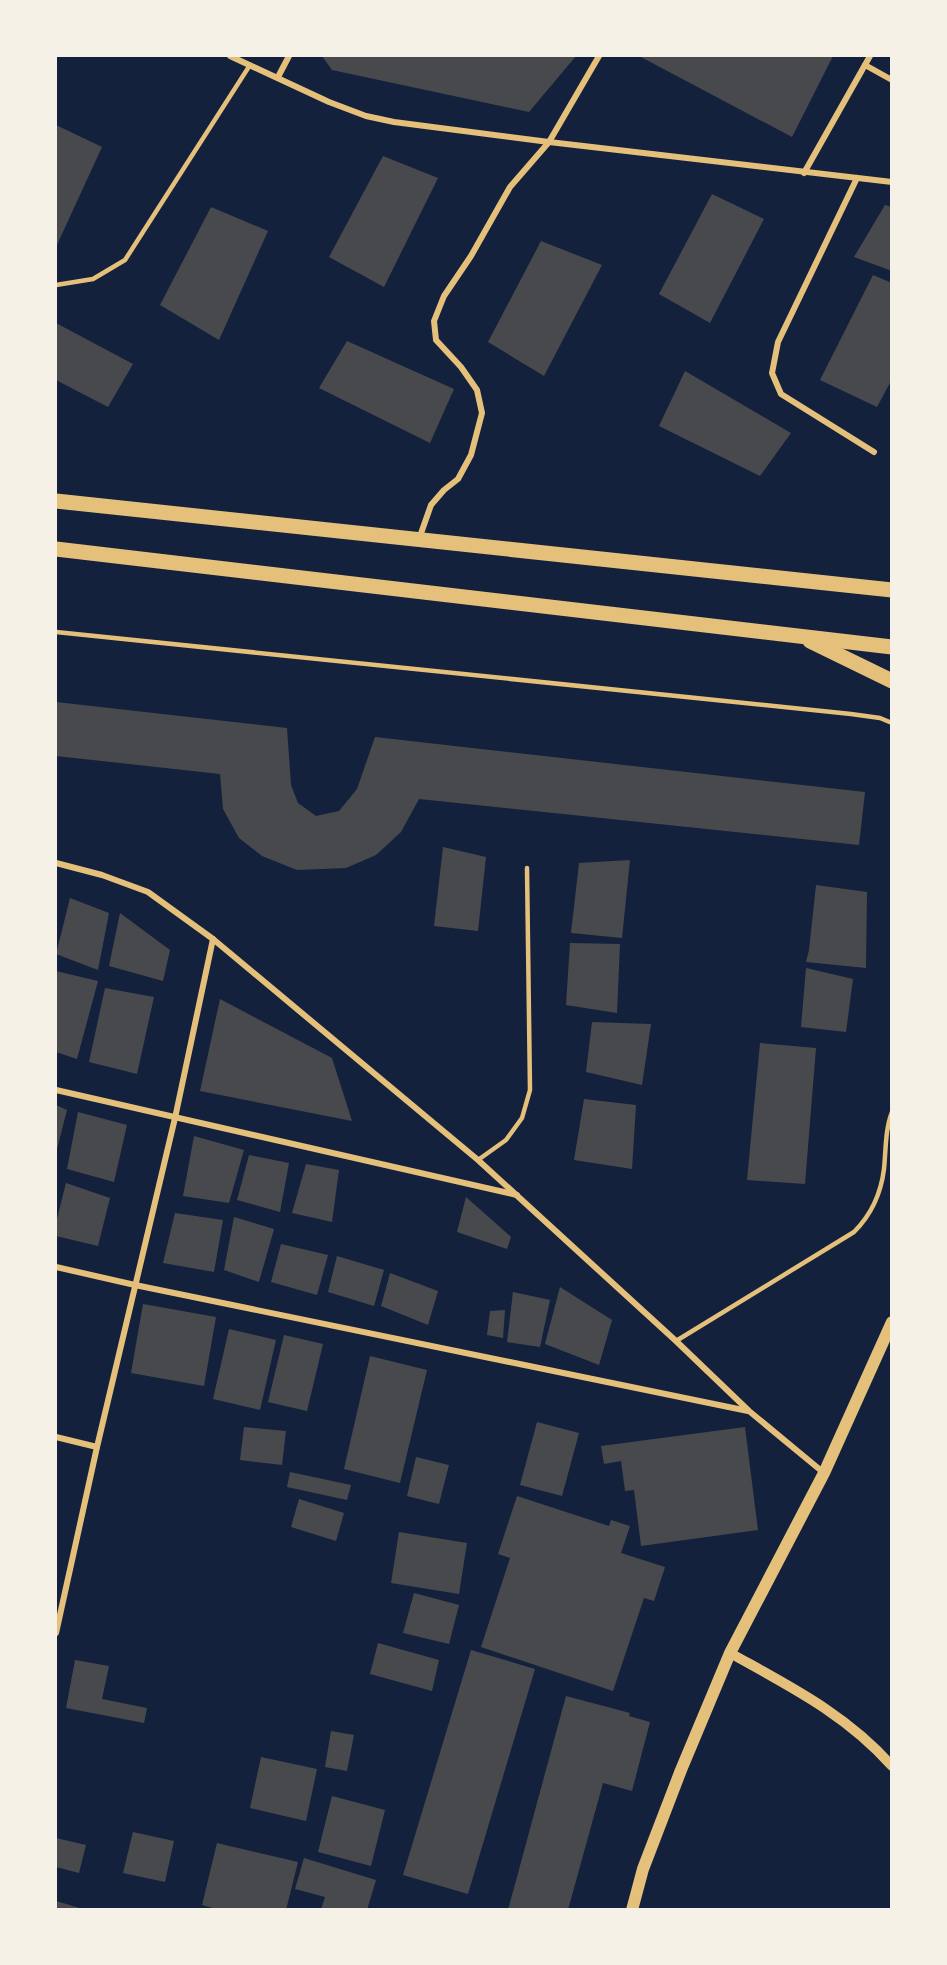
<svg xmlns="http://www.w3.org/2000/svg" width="947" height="1965" font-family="Manrope,sans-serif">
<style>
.building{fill:#48494c}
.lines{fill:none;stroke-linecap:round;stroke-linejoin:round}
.service{stroke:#e5c07b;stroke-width:4.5}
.minor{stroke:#e5c07b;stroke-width:6}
.tertiary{stroke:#e5c07b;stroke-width:10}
.secondary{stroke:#e5c07b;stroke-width:12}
.primary{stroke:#e5c07b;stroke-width:15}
</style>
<rect width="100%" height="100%" fill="#14213d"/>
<g class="building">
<polygon points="322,56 576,56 529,112 332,70"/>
<polygon points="639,56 833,56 792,137"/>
<polygon points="56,125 102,147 56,247"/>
<polygon points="383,156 438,178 384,287 329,257"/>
<polygon points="712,194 764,219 710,323 659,294"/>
<polygon points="885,205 892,207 892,271 854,257"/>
<polygon points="211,207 268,231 219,340 160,305"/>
<polygon points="541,241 602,265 544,376 488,342"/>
<polygon points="873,275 892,283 892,379 877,407 820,380"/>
<polygon points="56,323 133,364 108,407 56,380"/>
<polygon points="347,341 454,389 430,443 319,388"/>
<polygon points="685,371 791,433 760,476 659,426"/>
<polygon points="56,702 287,728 291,785 298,803 316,816 339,811 357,789 375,737 865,792 859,845 419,799 401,832 376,855 346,868 297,870 262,856 239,838 223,809 220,774 56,756"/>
<polygon points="443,847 486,857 478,931 434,926"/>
<polygon points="630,860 622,938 571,933 579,863"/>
<polygon points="816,885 867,892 866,968 806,962 809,950"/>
<polygon points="70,898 109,913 98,970 56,954"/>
<polygon points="120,913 170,950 163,981 109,966"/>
<polygon points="570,943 620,944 617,1013 566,1005"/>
<polygon points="806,968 853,979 846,1032 801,1027"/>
<polygon points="56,971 98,981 77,1059 56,1052"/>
<polygon points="105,988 154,997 137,1074 89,1062"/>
<polygon points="220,999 332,1058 352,1121 200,1091"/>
<polygon points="592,1022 651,1024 642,1085 586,1072"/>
<polygon points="760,1043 816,1048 805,1184 747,1180"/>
<polygon points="584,1099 636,1105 632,1169 574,1160"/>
<polygon points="56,1105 67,1110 56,1153"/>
<polygon points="78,1112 127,1125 114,1182 67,1169"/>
<polygon points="194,1136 244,1150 229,1203 183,1196"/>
<polygon points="249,1155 289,1163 280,1212 237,1200"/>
<polygon points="306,1164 339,1170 332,1222 292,1213"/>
<polygon points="66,1183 110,1198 98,1246 56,1236 56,1223"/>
<polygon points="466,1197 511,1237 507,1249 457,1232"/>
<polygon points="175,1213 223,1220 214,1272 163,1263"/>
<polygon points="234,1217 274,1229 259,1282 224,1270"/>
<polygon points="281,1244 328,1255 317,1295 271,1282"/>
<polygon points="337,1256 384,1270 374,1306 328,1292"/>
<polygon points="390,1273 438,1291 428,1325 381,1306"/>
<polygon points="560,1287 612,1320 599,1365 545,1344"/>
<polygon points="513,1292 550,1300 540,1347 507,1342"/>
<polygon points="143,1304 216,1317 204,1386 131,1373"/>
<polygon points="505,1310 503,1338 487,1335 490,1311"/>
<polygon points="229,1329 276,1340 260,1410 213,1399"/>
<polygon points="284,1335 323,1344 307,1411 268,1402"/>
<polygon points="370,1356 427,1370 400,1483 344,1469"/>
<polygon points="537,1422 579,1433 562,1496 520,1485"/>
<polygon points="244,1427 286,1431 282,1465 240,1460"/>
<polygon points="745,1427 758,1530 641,1546 634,1490 625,1491 621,1461 604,1464 601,1446"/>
<polygon points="416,1457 449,1465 439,1504 407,1496"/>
<polygon points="290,1472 351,1485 347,1500 287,1487"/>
<polygon points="517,1496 609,1526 611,1520 630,1526 621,1553 665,1567 654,1601 644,1598 613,1691 481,1647 510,1558 498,1554"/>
<polygon points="299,1499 344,1513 336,1541 291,1527"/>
<polygon points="399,1532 467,1543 459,1594 391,1583"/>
<polygon points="414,1593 459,1605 449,1644 403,1633"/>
<polygon points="378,1643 439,1660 432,1691 370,1674"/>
<polygon points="471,1650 535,1669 468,1894 403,1875"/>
<polygon points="75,1660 109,1666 102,1699 147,1708 144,1723 66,1708"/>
<polygon points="566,1696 630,1713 629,1716 650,1722 632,1791 603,1783 568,1910 508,1910"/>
<polygon points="331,1731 354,1735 347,1771 325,1767"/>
<polygon points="261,1757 317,1769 306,1821 250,1808"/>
<polygon points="332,1796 385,1810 371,1866 318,1852"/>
<polygon points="133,1832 174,1841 165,1882 123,1873"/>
<polygon points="56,1838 86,1845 79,1873 56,1867"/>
<polygon points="217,1843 298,1862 286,1910 220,1910 202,1905"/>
<polygon points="304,1858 376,1880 367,1910 321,1910 325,1897 295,1889"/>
<polygon points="56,1901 83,1909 83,1910 56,1910"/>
</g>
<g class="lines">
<g class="service">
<polyline points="56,285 93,279 125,260 250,65"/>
<polyline points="56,632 851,714 880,718 892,723"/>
<polyline points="478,1160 506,1140 522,1118 530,1090 527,868"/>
<path d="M676 1341 854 1232C871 1215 881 1193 884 1169 886 1150 885 1130 892 1112"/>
</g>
<g class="minor">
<polyline points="230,56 329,102 366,116 394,122 549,142 892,182"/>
<polyline points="865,65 892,80"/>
<polyline points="278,77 289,56"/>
<polyline points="804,173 870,56"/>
<polyline points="857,178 778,342 772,373 781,394 874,452"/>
<polyline points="419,539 431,505 444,490 458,479 471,455 482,413 477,390 461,367 436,340 434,321 444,296 471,256 510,187 549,142 599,56"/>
<polyline points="56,863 102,875 148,892 213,939 478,1160 676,1341 749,1411 824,1473"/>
<polyline points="56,1090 517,1195"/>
<polyline points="56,1267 135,1285 748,1411"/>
<polyline points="56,1437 97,1447"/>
<polyline points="56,1633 97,1447 175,1118 213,939"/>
</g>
<path class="tertiary" d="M730 1653C789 1686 846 1714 892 1766"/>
<polyline class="secondary" points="632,1910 643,1869 681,1770 730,1653 824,1473 892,1322"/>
<g class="primary">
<polyline points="56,501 892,590"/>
<polyline points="56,549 892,647"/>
<polyline points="810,641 892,681"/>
</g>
</g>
<rect width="947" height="1965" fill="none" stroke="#f6f1e7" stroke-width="114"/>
</svg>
